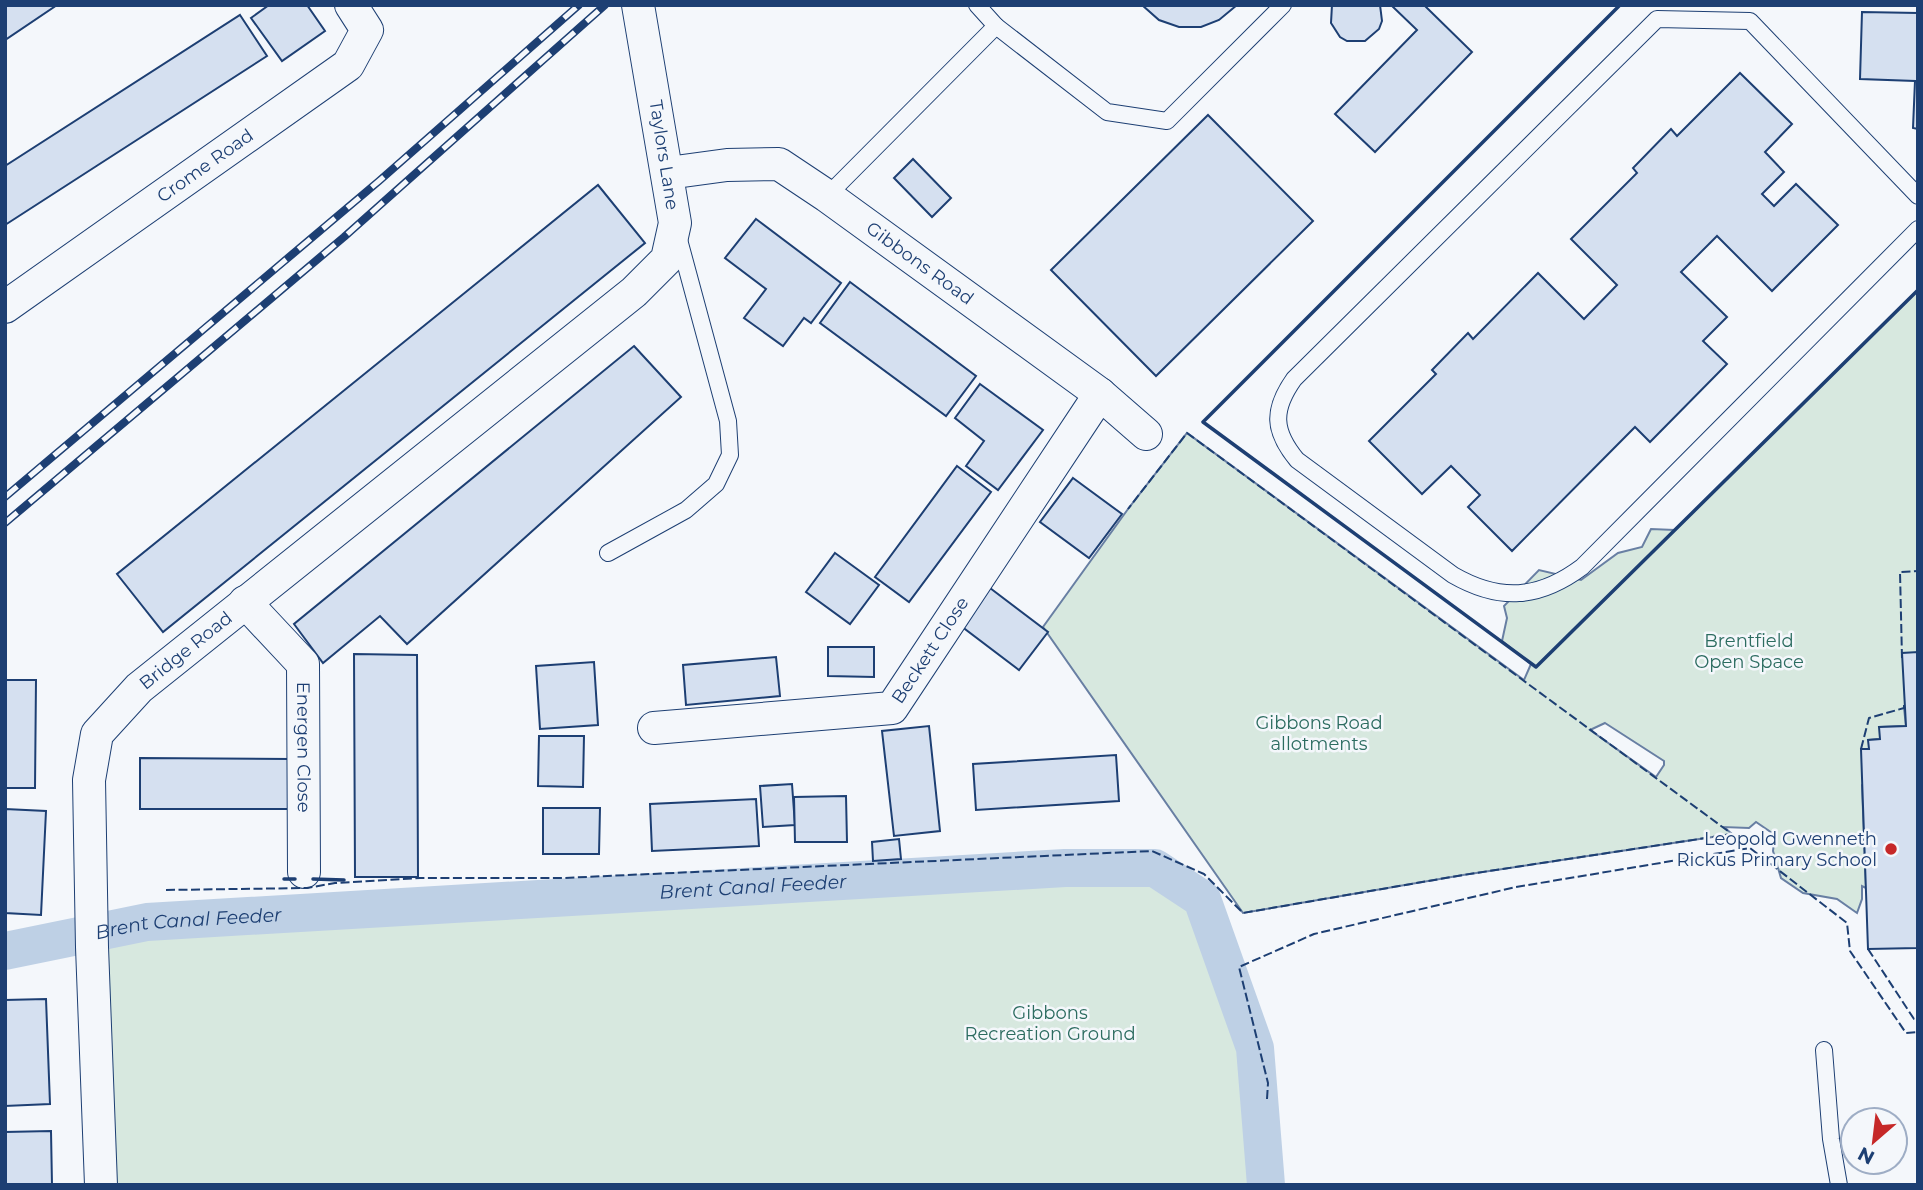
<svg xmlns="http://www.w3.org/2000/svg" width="1923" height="1190" font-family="Montserrat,sans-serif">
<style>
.green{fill:#d7e8df;stroke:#687fa3;stroke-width:2;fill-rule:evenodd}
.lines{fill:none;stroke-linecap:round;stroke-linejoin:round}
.canal{stroke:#bed0e5;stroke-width:38}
.building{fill:#d5e0f0;stroke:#1d3f73;stroke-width:2}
.service-casing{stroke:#1d3f73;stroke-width:18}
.minor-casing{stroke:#1d3f73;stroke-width:34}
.service{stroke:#f4f7fb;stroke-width:16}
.minor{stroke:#f4f7fb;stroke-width:32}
.rail-casing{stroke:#1d3f73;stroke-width:8}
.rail{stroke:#f4f7fb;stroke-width:5;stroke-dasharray:16;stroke-linecap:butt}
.fence{stroke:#1d3f73;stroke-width:2;stroke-dasharray:9 3.5;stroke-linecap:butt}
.wall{stroke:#1d3f73;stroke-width:3.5}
.poi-dot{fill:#c62828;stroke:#f4f7fb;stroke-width:2.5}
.labels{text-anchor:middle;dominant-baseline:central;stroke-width:5;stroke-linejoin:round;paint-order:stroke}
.street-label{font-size:18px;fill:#1d3f73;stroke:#f4f7fb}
.park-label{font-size:18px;fill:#2c6c60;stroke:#f4f7fb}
.poi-label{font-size:18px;fill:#1d3f73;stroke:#f4f7fb;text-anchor:end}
.water-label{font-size:19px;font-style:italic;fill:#1d3f73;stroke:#f4f7fb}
</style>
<rect width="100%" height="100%" fill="#f4f7fb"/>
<g class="green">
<path d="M1918 290V652L1913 692 1904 708 1906 726 1880 727V739L1869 740 1873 773 1862 785 1866 888 1862 886V899L1857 913 1837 899 1803 893 1781 878 1773 851 1775 835 1756 822 1749 828 1724 827 1732 834 1463 875 1243 913 1043 627 1128 509 1187 433 1524 680 1531 664 1502 641 1507 618 1504 606 1539 570 1581 580 1618 553 1642 547 1651 529 1675 530ZM1605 723 1664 761V765L1656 777 1590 730Z"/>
<polygon points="1162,855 1197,917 1246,1052 1256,1185 114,1185 103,926 155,910"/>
</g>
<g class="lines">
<path class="canal" id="s1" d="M5 951 147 922 1065 868H1155L1202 899 1255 1048 1266 1185"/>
</g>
<g class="building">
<polygon points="5,5 57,5 5,40"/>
<polygon points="269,5 307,5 325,31 282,61 251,18"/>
<polygon points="1237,5 1219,20 1201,27 1179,27 1159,20 1142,5"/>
<polygon points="1332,5 1380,5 1382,21 1379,29 1365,41 1347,41 1340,37 1331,23"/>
<polygon points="1391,5 1424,5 1472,52 1375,152 1335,114 1417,30"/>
<polygon points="1862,12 1918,13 1918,129 1913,128 1915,81 1860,79"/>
<polygon points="240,15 267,56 5,225 5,166"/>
<polygon points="1740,73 1792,124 1765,152 1784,172 1762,194 1774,206 1796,184 1838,225 1772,291 1717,236 1681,272 1727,317 1703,341 1727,364 1650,442 1635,427 1512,551 1468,507 1480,495 1451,466 1422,494 1369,441 1436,374 1432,370 1468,333 1473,339 1538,273 1584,319 1617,285 1571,239 1637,173 1633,168 1671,129 1677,136"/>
<polygon points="1208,115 1313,221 1156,376 1051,270"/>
<polygon points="913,159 951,198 932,217 894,178"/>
<polygon points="598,185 645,243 163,632 117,574"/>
<polygon points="756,219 841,283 811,323 804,318 783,346 744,318 766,289 725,258"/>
<polygon points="850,282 976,376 946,416 820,323"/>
<polygon points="634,346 681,397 407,644 380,616 323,663 294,624"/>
<polygon points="980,384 1043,430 998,490 966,466 984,441 955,418"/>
<polygon points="957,466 991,492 909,602 875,577"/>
<polygon points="1073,478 1122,514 1089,558 1040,522"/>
<polygon points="835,553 879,585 850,624 806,592"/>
<polygon points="990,588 1048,632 1019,670 961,626"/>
<polygon points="828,647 874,647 874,677 828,676"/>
<polygon points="1918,652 1918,948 1868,949 1861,749 1869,749 1868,740 1880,739 1879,727 1906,726 1902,653"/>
<polygon points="354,654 417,655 418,877 355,877"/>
<polygon points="776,657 780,696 686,705 683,665"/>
<polygon points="594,662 598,725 540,729 536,666"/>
<polygon points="5,680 36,680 35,788 5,788"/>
<polygon points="929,726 940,831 894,836 882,731"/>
<polygon points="539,736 584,736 583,787 538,786"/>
<polygon points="1116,755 1119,801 976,810 973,764"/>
<polygon points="140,758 291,759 291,809 140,809"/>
<polygon points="792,784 795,825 763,827 760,786"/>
<polygon points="846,796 847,842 795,842 794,797"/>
<polygon points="756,799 759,846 652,851 650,804"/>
<polygon points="543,808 600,808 599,854 543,854"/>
<polygon points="5,809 46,811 41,915 5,913"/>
<polygon points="899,839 901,859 873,861 872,842"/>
<polygon points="46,999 50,1104 5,1106 5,1000"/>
<polygon points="51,1131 52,1185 5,1185 5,1132"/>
</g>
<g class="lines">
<g class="service-casing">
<g id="service">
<polyline points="977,5 996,26"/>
<polyline points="827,196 996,26 1107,112 1167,121 1283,5"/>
<path d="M1918 196 1750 21 1657 19 1294 379C1272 410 1273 431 1297 460L1453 575C1500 602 1539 599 1582 567L1918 229"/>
<polyline points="608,553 686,510 716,484 730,455 728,421 678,236"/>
<polyline points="1824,1050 1831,1139 1839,1185"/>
</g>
</g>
<g class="minor-casing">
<g id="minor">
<path id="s2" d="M668 173 727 165 779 164 827 196 1100 394 1146 434"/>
<path id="s3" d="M5 307 348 65 367 30 351 5"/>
<path id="s4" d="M245 602 303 664 304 872"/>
<path id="s5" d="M654 728 892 708 1100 394"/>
<path id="s6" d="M101 1185 92 947 89 780 97 734 139 688 634 292 667 259 675 223 638 5"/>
</g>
</g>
<use href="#service" class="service"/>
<use href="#minor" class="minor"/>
<g class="rail-casing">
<g id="rail">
<polyline points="5,497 379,181 579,5"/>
<polyline points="5,523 344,237 605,5"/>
</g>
</g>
<use href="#rail" class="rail"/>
<g class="fence">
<polyline points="1902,658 1900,572 1918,571"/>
<polyline points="1861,749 1869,718 1904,708 1904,703"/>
<polyline points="166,890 307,888 335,883 420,878 563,878 1152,851 1204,874 1243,913 1463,875 1732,834 1187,433 1128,509"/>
<polyline points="1868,949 1914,1019 1918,1019"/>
<polyline points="1267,1099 1268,1083 1239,967 1314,934 1516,887 1750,848 1847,923 1850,951 1906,1033 1918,1032"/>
</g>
<g class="wall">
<polyline points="1620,5 1203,422 1536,667 1918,290"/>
<polyline points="284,879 295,879"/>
<polyline points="313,879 344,880"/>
</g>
</g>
<circle class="poi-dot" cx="1891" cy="849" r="7"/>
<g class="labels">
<g class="street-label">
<text transform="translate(664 155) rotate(81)">Taylors Lane</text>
<text stroke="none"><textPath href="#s3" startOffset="245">Crome Road</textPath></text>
<text stroke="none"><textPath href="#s2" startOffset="284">Gibbons Road</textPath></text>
<text stroke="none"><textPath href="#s5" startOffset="308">Beckett Close</textPath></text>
<text stroke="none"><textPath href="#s6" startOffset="574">Bridge Road</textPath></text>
<text stroke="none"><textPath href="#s4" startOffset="168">Energen Close</textPath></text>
</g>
<g class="park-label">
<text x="1749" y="641">Brentfield<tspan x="1749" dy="21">Open Space</tspan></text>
<text x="1319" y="723">Gibbons Road<tspan x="1319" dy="21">allotments</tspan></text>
<text x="1050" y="1013">Gibbons<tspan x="1050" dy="21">Recreation Ground</tspan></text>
</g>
<g class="poi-label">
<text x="1877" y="839">Leopold Gwenneth<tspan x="1877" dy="21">Rickus Primary School</tspan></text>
</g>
<g class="water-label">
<text stroke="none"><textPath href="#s1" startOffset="752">Brent Canal Feeder</textPath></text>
<text stroke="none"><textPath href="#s1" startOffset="186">Brent Canal Feeder</textPath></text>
</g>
</g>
<rect width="1923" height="1190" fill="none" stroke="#1d3f73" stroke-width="14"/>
<g transform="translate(1874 1141) rotate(208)"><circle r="33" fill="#f4f7fb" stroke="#9eadc5" stroke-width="2"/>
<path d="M0-5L12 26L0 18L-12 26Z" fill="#c62828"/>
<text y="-10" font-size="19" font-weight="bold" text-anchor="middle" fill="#1d3f73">N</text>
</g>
</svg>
